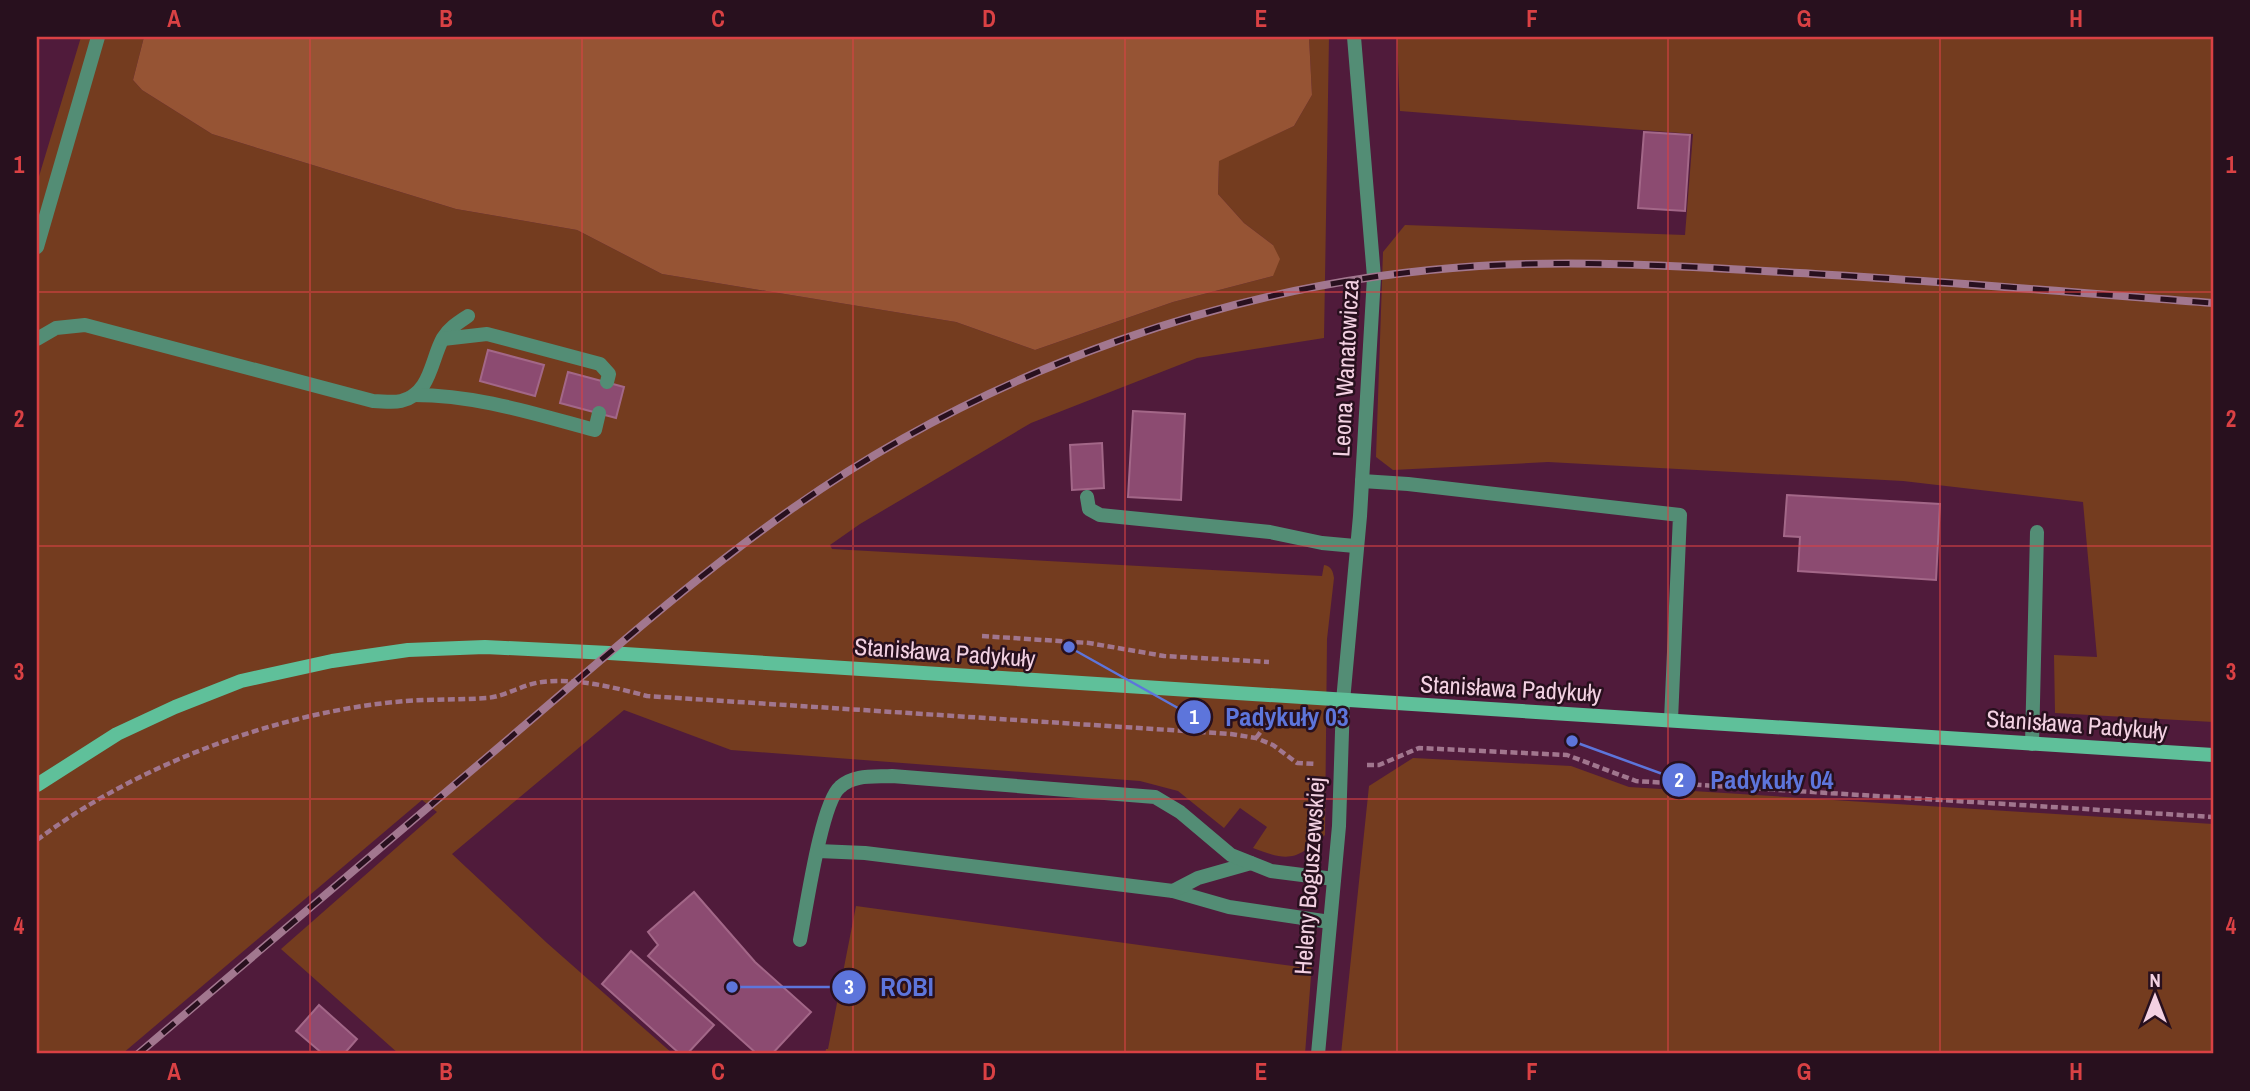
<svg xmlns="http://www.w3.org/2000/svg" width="2250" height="1091" font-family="'Archivo Narrow',sans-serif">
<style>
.green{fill:#743c1f}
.forest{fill:#965434}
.building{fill:#8c4b71;stroke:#a36788;stroke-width:2}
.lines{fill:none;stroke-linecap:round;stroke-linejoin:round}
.path{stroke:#a1768e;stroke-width:4.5;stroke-dasharray:7 3.5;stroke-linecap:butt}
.lane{stroke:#538d75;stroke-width:14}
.street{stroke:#538d75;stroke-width:14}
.secondary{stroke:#5fc09a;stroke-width:14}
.rail-casing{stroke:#a2778f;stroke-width:8}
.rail{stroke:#28101e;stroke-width:5;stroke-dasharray:16;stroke-linecap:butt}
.grid{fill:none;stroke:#da4144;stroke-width:2;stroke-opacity:0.55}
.labels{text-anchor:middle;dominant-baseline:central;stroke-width:5;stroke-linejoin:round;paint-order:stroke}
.street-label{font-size:24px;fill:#f3d1e2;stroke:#28101e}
.leader{fill:none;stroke:#5d75db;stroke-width:2.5}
.callout-dot{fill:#5d75db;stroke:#28101e;stroke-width:2.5}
.mark-label{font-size:21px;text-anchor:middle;font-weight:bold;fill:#fff}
.callout-label{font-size:26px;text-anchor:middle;font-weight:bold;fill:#5d75db;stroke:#28101e;stroke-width:5;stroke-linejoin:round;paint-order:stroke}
.neatline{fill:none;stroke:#da4144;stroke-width:2.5}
.grid-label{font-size:23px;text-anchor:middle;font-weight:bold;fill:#da4144}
</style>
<rect width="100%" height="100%" fill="#501b3b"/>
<g class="green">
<path d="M81 37H144L133 80 142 90 212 134 456 209 577 230 662 274 956 322 1035 350 1173 302 1273 276V245L1244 223 1218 194 1219 160 1294 126 1312 95 1309 37H1329L1324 338 1197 358 1031 423 860 524 830 545 832 549 1322 576 1324 565C1331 566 1333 571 1334 578L1327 639 1325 835C1295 860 1290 862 1253 848L1267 827 1240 808 1224 828 1178 791 1140 781 731 750 624 710 452 854 547 943 673 1054H399L281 949 437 812 422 800 122 1054H37V183Z"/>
<polygon points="1397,37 2213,37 2213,722 2055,713 2054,655 2097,657 2083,502 1903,481 1548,462 1393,470 1376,457 1383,252 1405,225 1685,235 1693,134 1400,111"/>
<polygon points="1413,758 1571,766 1629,787 2213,824 2213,1054 1341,1054 1369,786"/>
<polygon points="856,906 1300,967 1305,936 1314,937 1305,1054 825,1054 826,1049 828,1049"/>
</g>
<polygon class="forest" points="144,37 1309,37 1312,95 1294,126 1219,161 1218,194 1244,223 1273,245 1280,259 1273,276 1173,302 1035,350 956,322 662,274 577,230 456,209 212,134 142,90 133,80"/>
<g class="building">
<polygon points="1644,132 1690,135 1685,211 1638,208"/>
<polygon points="488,350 544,365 535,396 480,381"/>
<polygon points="568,372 624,387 616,418 560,403"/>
<polygon points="1133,411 1185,414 1181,500 1128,497"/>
<polygon points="1102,443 1104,488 1072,490 1070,445"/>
<polygon points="1787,495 1940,504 1936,580 1798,571 1800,537 1784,536"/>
<polygon points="694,892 755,962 811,1012 772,1054 757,1054 648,956 658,945 648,932"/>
<polygon points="631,951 714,1025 687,1054 680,1054 602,984"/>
<polygon points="319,1005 357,1039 344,1054 323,1054 296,1031"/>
</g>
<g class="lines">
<g class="path">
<polyline points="982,636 1089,643 1164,656 1269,662"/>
<polyline points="1256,738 1268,722"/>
<polyline points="1367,765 1379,765 1419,748 1567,755 1636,781 2213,817"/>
<path d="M37 840C138 764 280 711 406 701 433 699 459 700 486 698 505 697 523 684 542 682 577 678 613 687 647 696L1231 734 1256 738 1273 745 1297 763 1316 764"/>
</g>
<g class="lane">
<path d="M37 339 56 328 85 325 373 401C382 401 392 403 401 401 431 394 431 359 443 338 449 328 459 322 468 316"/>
<polyline points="443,339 487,334 600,364 609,374 607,382"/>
<path d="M414 395C477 395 535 414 595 430L599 413"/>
<polyline points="1362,481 1408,484 1680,515 1671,720"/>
<polyline points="1087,497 1089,509 1100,515 1270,532 1322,543 1355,546"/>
<polyline points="2032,744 2037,532"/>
<polyline points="818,851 865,853 1173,891 1229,907 1330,922"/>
<polyline points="1173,891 1198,878 1251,863"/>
<path d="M800 940C806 911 821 803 840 787 854 774 874 777 892 776L1155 797 1180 812 1231 855 1271 871 1334 879"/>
</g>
<g class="street">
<polyline points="37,247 98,37"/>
<polyline points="1318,1054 1339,826 1343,701 1360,516 1374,277 1354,37"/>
</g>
<polyline class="secondary" points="37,785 117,734 175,707 241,681 332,661 408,650 485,647 609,653 2213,755"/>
<g class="rail-casing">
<path id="rail" d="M138 1054C263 948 387 842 512 736 604 658 694 577 793 508 992 368 1236 281 1479 266 1580 260 1681 266 1782 272 1926 280 2070 292 2213 303"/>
</g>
<use href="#rail" class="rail"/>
</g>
<path class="grid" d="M310 37V1054M582 37V1054M853 37V1054M1125 37V1054M1397 37V1054M1668 37V1054M1940 37V1054M37 292H2213M37 546H2213M37 799H2213"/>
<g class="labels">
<g class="street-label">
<text transform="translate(1345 368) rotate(-87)">Leona Wanatowicza</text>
<text transform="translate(945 652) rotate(4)">Stanisława Padykuły</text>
<text transform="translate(1511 688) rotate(3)">Stanisława Padykuły</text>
<text transform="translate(2077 724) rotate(4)">Stanisława Padykuły</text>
<text transform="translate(1309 876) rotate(-86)">Heleny Boguszewskiej</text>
</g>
</g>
<path class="leader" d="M1069 647L1194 717M1572 741L1679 780M732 987L849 987"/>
<g class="callout-dot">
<circle cx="1069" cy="647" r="7"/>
<circle cx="1572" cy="741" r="7"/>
<circle cx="732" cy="987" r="7"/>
<circle cx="1194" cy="717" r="18"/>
<circle cx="1679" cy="780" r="18"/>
<circle cx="849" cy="987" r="18"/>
</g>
<g class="mark-label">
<text x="1194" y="724">1</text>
<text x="1679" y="787">2</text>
<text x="849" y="994">3</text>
</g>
<g class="callout-label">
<text x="1287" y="726">Padykuły 03</text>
<text x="1772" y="789">Padykuły 04</text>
<text x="907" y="996">ROBI</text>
</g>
<rect width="2250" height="1091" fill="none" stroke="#28101e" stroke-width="77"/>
<g transform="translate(2155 997)" stroke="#28101e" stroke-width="5" paint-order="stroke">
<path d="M0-5L12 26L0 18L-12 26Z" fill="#f3d1e2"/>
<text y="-10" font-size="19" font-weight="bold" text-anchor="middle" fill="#f3d1e2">N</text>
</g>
<rect x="38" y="38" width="2174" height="1014" class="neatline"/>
<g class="grid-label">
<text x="174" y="27">A</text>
<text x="446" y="27">B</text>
<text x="718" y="27">C</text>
<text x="989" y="27">D</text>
<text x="1261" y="27">E</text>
<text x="1532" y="27">F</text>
<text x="1804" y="27">G</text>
<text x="2076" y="27">H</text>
<text x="19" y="173">1</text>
<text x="2231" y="173">1</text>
<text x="19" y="427">2</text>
<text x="2231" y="427">2</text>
<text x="19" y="680">3</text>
<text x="2231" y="680">3</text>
<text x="19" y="934">4</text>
<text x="2231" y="934">4</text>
<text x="174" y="1080">A</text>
<text x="446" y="1080">B</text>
<text x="718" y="1080">C</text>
<text x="989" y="1080">D</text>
<text x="1261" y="1080">E</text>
<text x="1532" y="1080">F</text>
<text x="1804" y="1080">G</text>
<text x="2076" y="1080">H</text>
</g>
</svg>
